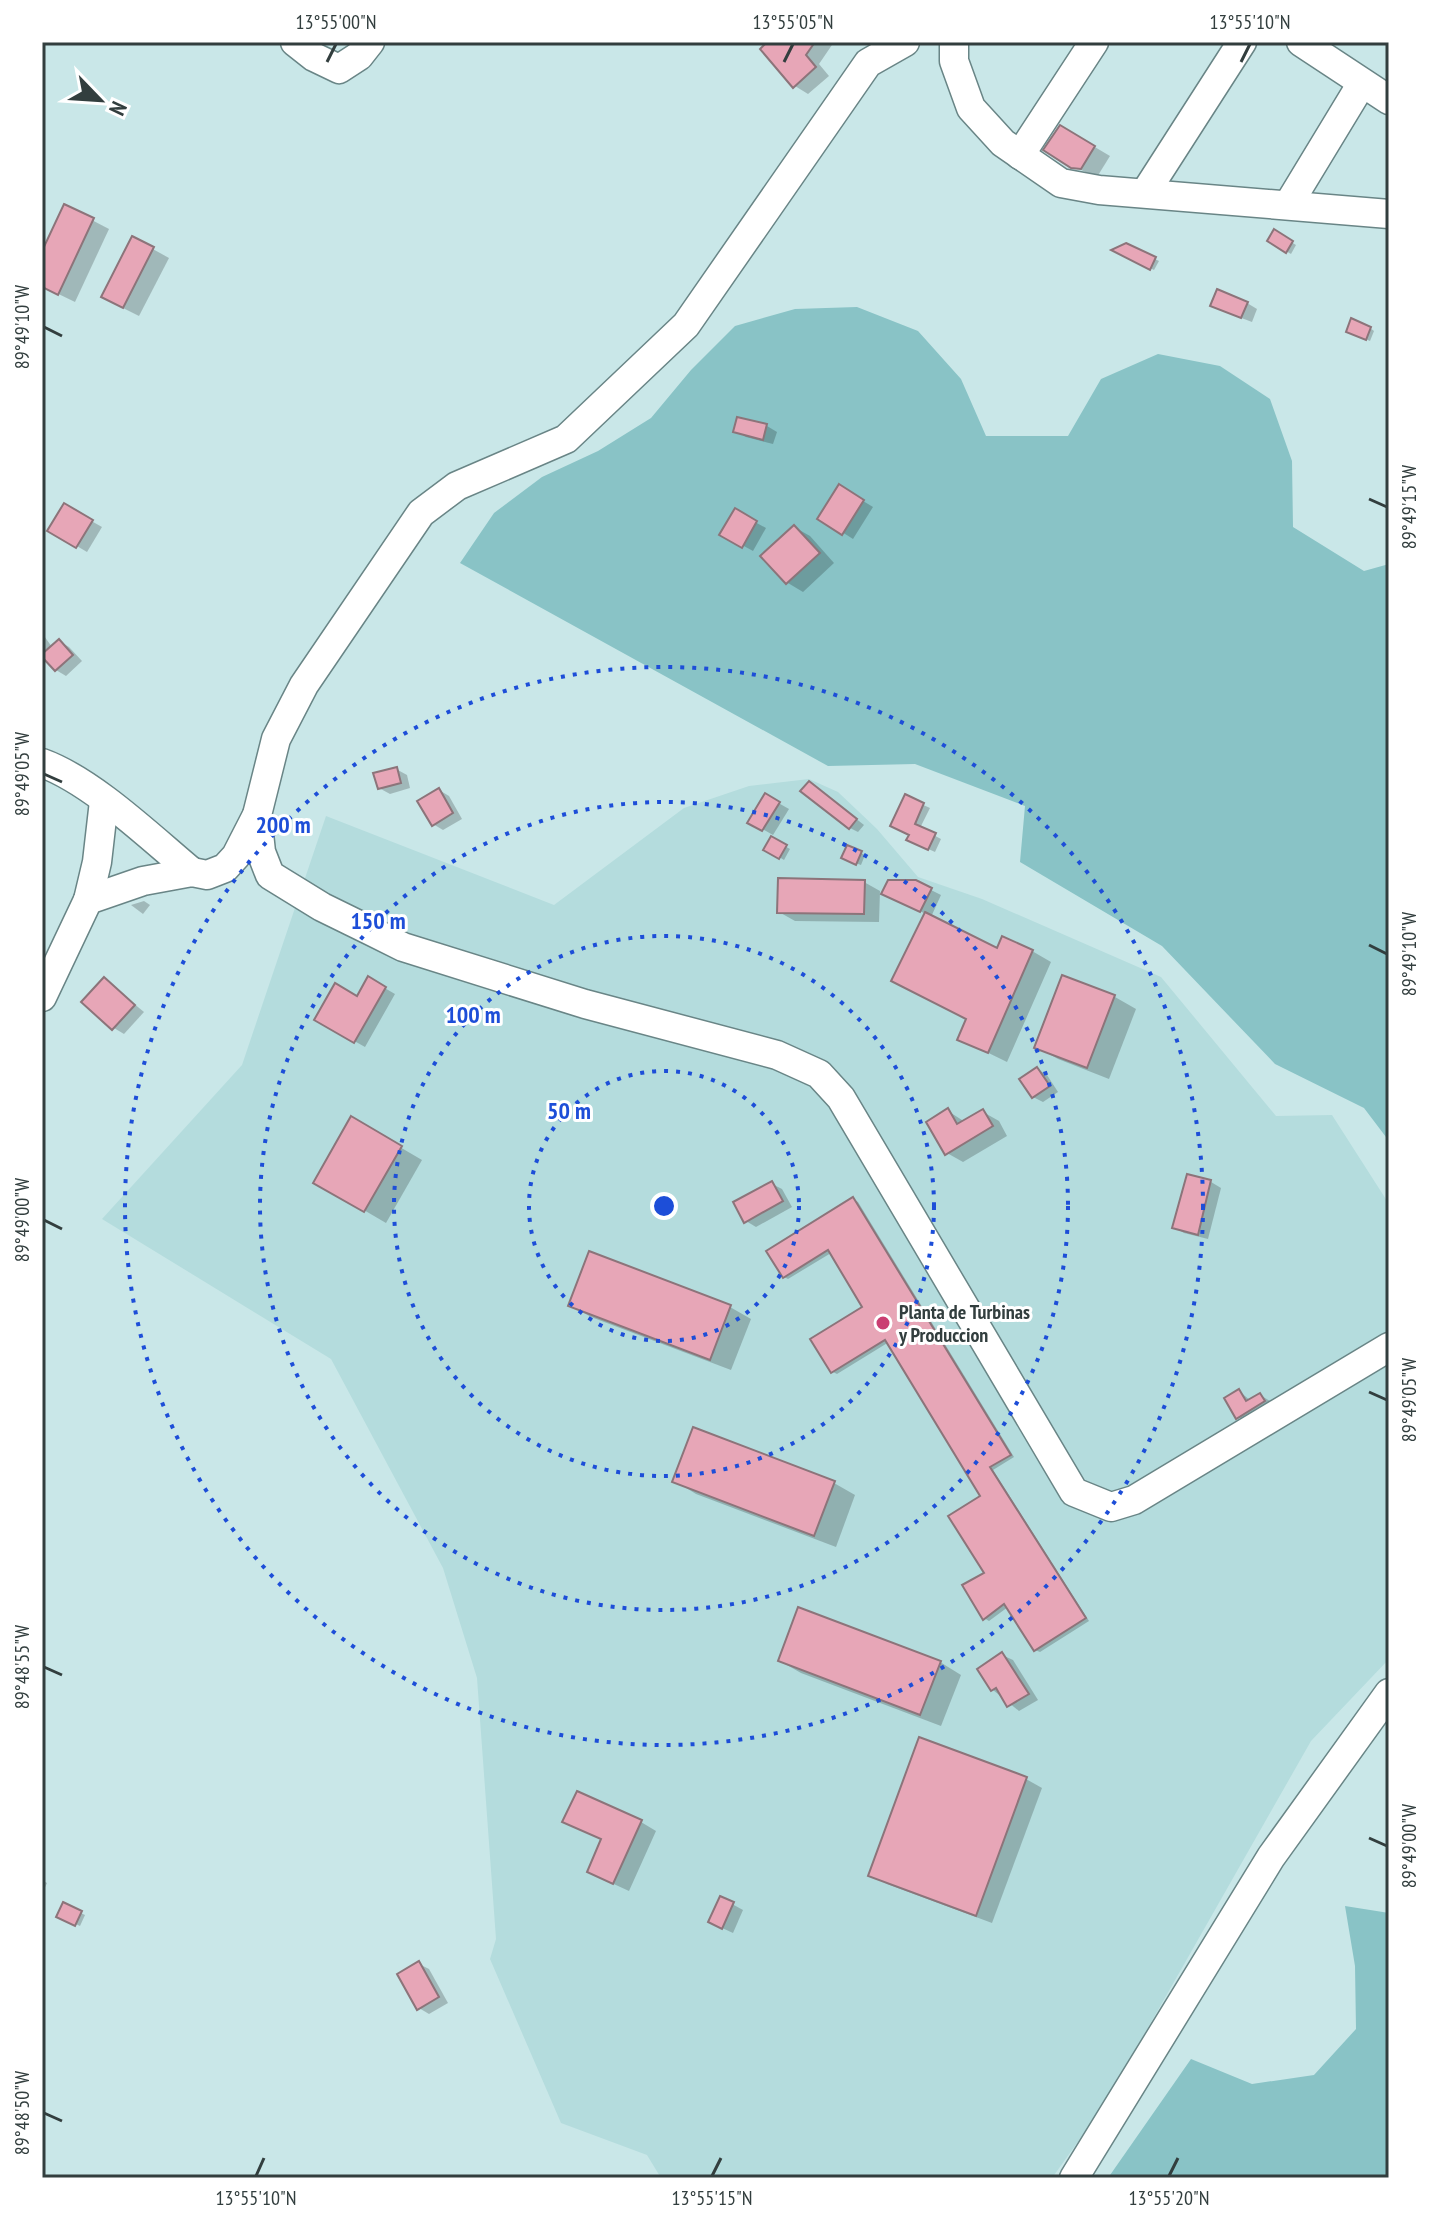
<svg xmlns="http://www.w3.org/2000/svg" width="1431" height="2220" font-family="'PT Sans Narrow',sans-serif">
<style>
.built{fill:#b4dcdd}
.green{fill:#89c3c6}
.shadow{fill:#0003}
.building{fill:#e7a6b7;stroke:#8c747a;stroke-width:2}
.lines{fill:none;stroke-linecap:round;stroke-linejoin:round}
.minor-casing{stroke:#698586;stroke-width:31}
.minor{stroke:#fff;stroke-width:28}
.ticks{fill:none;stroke:#323e3e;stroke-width:3}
.ring{fill:none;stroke:#1d4ed8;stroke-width:4;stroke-dasharray:4 8}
.poi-dot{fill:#ca3e72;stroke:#fff;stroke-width:3}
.labels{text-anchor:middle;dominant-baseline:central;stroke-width:6;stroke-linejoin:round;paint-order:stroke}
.poi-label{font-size:20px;font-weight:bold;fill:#323e3e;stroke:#fff;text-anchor:start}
.centre{fill:#1d4ed8;stroke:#fff;stroke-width:4}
.ring-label{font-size:24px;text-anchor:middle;font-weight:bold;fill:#1d4ed8;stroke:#fff;stroke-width:6;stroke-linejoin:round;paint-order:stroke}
.neatline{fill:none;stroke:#323e3e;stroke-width:3}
.ticks-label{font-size:20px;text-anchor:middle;fill:#323e3e}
</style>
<rect width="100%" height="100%" fill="#c9e7e8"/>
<polygon class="built" points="809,779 838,792 877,829 918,877 982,899 1161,977 1276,1116 1332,1115 1389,1204 1389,1659 1311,1741 1141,2040 1087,2129 1052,2178 661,2178 647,2155 561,2123 490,1959 496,1939 477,1678 443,1568 331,1359 102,1219 242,1065 326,816 554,905 684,808 749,786"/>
<g class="green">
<polygon points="857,307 918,331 961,379 986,436 1068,436 1101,379 1158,354 1220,366 1270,399 1292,461 1293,527 1364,571 1389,564 1389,1141 1364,1108 1275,1064 1162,946 1020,862 1025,806 915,764 828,766 460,563 494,513 542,477 598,451 651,418 691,370 735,326 795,309"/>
<polygon points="1345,1906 1389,1913 1389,2178 1108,2178 1191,2059 1252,2084 1314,2075 1356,2029 1355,1966"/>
</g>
<g class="shadow">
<polygon points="770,42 834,42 819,64 829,76 808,94 795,86"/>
<polygon points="1061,127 1110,156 1097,177 1072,166"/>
<polygon points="65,206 109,229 75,302 42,286 42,256"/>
<polygon points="1275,232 1296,245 1291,254 1269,241"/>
<polygon points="133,238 169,258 139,316 119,306"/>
<polygon points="1126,245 1159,261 1154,270 1115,251"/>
<polygon points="1247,303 1257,309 1252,322 1223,311"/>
<polygon points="1370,328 1374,331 1370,341 1352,333"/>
<polygon points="739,419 767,426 777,432 773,444 746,437 736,431"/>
<polygon points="840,487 873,507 853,539 820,518"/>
<polygon points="65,506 102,527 87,552 50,530"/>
<polygon points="735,511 766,528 753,551 722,534"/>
<polygon points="794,527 810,536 834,563 803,592 788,583 763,556"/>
<polygon points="42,633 52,647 59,641 69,647 82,661 66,676 56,670 44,656 42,658"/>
<polygon points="396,769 407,775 410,788 390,794 379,788"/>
<polygon points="817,788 864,825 858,832 850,828"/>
<polygon points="439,790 449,796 462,819 443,830 433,824"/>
<polygon points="766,796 789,809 773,835 750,822"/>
<polygon points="906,797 930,808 920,828 941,839 935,852 915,843"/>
<polygon points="772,839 790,849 784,860 766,849"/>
<polygon points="861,853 865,855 861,865 847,860"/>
<polygon points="864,882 880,891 879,922 795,921 779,912"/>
<polygon points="931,890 941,895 931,917 998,950 1032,951 1051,962 1007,1062 960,1039 968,1020 926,914 894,899"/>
<polygon points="144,901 150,905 143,914 131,905"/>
<polygon points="1063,977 1115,997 1136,1009 1109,1079 1058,1059 1037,1047"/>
<polygon points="104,979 144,1012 124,1034 114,1028"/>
<polygon points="369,979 395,994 365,1047 317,1020 358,998"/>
<polygon points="1037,1069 1047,1075 1058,1092 1043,1102 1033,1097"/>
<polygon points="948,1111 965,1122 983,1112 999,1121 1007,1136 963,1162 947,1153"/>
<polygon points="352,1119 422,1160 386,1223 316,1182"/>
<polygon points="1188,1176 1211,1182 1221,1188 1208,1239 1184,1233 1174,1227"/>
<polygon points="772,1184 782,1189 792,1207 756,1227 746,1221"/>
<polygon points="853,1199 858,1202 1014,1457 993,1470 1089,1621 1040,1652 1035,1650 1008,1607 989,1621 984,1618 987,1574 983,1497 889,1342 837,1374 833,1372 865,1307 831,1253 788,1279 784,1277"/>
<polygon points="570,1305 730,1307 751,1319 731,1370 591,1317"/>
<polygon points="1239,1391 1251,1401 1260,1395 1270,1401 1274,1407 1248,1423 1238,1417"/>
<polygon points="675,1481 834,1483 855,1495 836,1547 696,1494"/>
<polygon points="1002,1655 1013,1660 1038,1700 1019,1711 993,1690"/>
<polygon points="780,1661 940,1662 961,1675 941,1726 801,1673"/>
<polygon points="1026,1779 1042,1788 992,1923 887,1884 871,1875"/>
<polygon points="565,1821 641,1822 656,1831 629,1891 605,1880 603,1840"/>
<polygon points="42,1880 47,1883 42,1894"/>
<polygon points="721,1898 743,1910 733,1933 720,1927"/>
<polygon points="64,1905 85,1915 80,1926 58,1916"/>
<polygon points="419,1964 429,1969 448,2003 429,2014 419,2008"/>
</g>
<g class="building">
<polygon points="767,42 815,42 806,55 816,67 793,88 760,49"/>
<polygon points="1060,125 1095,146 1081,169 1071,168 1043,150"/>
<polygon points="64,204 94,218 58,295 42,287 42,251"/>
<polygon points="1274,229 1293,241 1286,253 1267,241"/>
<polygon points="132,236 154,247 123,308 101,297"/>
<polygon points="1126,243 1156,257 1150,270 1111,250"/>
<polygon points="1217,289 1248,302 1241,318 1210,306"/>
<polygon points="1351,318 1371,327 1366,340 1346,332"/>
<polygon points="737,417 767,424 763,440 733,432"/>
<polygon points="839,484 864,500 842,535 817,519"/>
<polygon points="64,503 93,520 76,548 47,531"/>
<polygon points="735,508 757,521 742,548 719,535"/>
<polygon points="794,525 820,553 786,584 760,556"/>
<polygon points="59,639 73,655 55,671 42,657 42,654"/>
<polygon points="397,767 401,783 378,789 373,773"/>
<polygon points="809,781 857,819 849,829 800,791"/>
<polygon points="439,788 453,813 432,826 417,801"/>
<polygon points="765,793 780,802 762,831 747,823"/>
<polygon points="905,794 924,803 915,824 936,833 928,850 906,840 909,835 890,826"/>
<polygon points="771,836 787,845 779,859 763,850"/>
<polygon points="847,845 862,851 856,865 841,858"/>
<polygon points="778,878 865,880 864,914 777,913"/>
<polygon points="888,880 916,880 932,888 920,912 881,894"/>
<polygon points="925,912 997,948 1002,936 1033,950 988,1053 957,1040 966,1019 891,981"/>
<polygon points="1062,975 1115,995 1087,1068 1034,1048"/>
<polygon points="368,976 386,987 354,1043 314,1020 335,983 357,996"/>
<polygon points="104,977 135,1005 112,1030 81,1002"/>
<polygon points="1037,1067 1050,1086 1032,1098 1019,1079"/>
<polygon points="948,1108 957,1124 983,1109 993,1126 945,1155 926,1122"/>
<polygon points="351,1116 402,1146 364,1212 313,1183"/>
<polygon points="1187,1174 1211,1180 1198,1235 1172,1228"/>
<polygon points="772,1181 783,1201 744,1223 733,1202"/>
<polygon points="853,1197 1011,1455 990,1467 1086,1618 1034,1651 1004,1604 983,1620 962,1585 984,1573 948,1516 980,1496 885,1340 831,1373 810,1339 862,1307 828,1250 783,1278 766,1251"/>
<polygon points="589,1251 731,1305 710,1360 568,1306"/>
<polygon points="1239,1389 1246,1401 1260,1393 1265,1401 1236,1419 1224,1398"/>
<polygon points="693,1427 835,1481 814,1536 672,1482"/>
<polygon points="798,1607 941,1661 920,1715 778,1661"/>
<polygon points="1002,1652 1029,1694 1007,1707 996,1688 991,1691 977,1669"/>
<polygon points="919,1737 1027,1777 976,1916 868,1876"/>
<polygon points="577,1791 642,1820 613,1884 587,1872 601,1839 562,1822"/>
<polygon points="720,1896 734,1902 722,1929 708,1922"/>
<polygon points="63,1902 82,1911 75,1926 56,1917"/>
<polygon points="419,1961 439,1997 417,2010 397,1974"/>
</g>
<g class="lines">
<g class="minor-casing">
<g id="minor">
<polyline points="295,42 314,57 339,69 359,56 370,42"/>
<polyline points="954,42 954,61 971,108 1003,143 1061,183 1099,190 1389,214"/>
<polyline points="1301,42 1389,100"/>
<polyline points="1020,155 1094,42"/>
<polyline points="1145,193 1242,42"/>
<polyline points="1288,205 1362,83"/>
<path d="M42 763C92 781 150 837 192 872"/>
<polyline points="257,815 261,852 270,875 322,907 373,932 403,947 585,1004 777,1055 819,1074 841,1098 1074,1492 1111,1507 1134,1500 1389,1347"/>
<polyline points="88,900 97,862 104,801"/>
<polyline points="42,997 88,900 143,881 192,872 207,875 225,868 236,856 257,815 276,739 304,685 421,513 457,486 566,439 686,325 868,63 905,42"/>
<polyline points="1074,2178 1271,1857 1389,1693"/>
</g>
</g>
<use href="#minor" class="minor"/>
</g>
<path class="ticks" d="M327 62 336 44M784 62 793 44M1241 62 1250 44M44 327 62 336M1369 499 1387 507M44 774 62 782M1369 945 1387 954M44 1220 62 1229M1369 1392 1387 1400M44 1667 62 1675M1369 1838 1387 1846M44 2113 62 2121M256 2176 264 2158M712 2176 721 2158M1169 2176 1178 2158"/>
<g class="ring">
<circle cx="664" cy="1206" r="135"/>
<circle cx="664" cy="1206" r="270"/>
<circle cx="664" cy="1206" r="404"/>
<circle cx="664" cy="1206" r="539"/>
</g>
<circle class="poi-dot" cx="883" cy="1323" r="8"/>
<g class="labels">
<g class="poi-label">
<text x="899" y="1312">Planta de Turbinas<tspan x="899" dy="23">y Produccion</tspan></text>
</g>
</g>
<circle cx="664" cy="1206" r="12" class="centre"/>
<g class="ring-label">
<text x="283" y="833">200 m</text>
<text x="378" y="929">150 m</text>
<text x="473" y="1023">100 m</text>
<text x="569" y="1119">50 m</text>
</g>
<rect width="1431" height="2220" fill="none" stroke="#ffffff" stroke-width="88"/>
<g transform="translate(100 100) rotate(115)" stroke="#ffffff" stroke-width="6" paint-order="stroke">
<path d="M0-6L14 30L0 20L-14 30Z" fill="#323e3e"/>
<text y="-12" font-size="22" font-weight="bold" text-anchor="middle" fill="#323e3e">N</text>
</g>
<rect x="44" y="44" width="1343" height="2132" class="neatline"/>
<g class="ticks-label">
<text x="336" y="29">13°55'00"N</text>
<text x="793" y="29">13°55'05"N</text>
<text x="1250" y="29">13°55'10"N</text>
<text transform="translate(22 327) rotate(-90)" y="7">89°49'10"W</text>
<text transform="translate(1409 507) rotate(-90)" y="7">89°49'15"W</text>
<text transform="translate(22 774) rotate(-90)" y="7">89°49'05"W</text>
<text transform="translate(1409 954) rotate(-90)" y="7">89°49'10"W</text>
<text transform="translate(22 1220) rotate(-90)" y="7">89°49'00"W</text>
<text transform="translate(1409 1400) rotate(-90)" y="7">89°49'05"W</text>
<text transform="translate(22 1667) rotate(-90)" y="7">89°48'55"W</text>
<text transform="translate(1409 1846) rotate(-90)" y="7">89°49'00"W</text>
<text transform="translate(22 2113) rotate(-90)" y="7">89°48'50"W</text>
<text x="256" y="2205">13°55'10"N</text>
<text x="712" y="2205">13°55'15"N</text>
<text x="1169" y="2205">13°55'20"N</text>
</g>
</svg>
